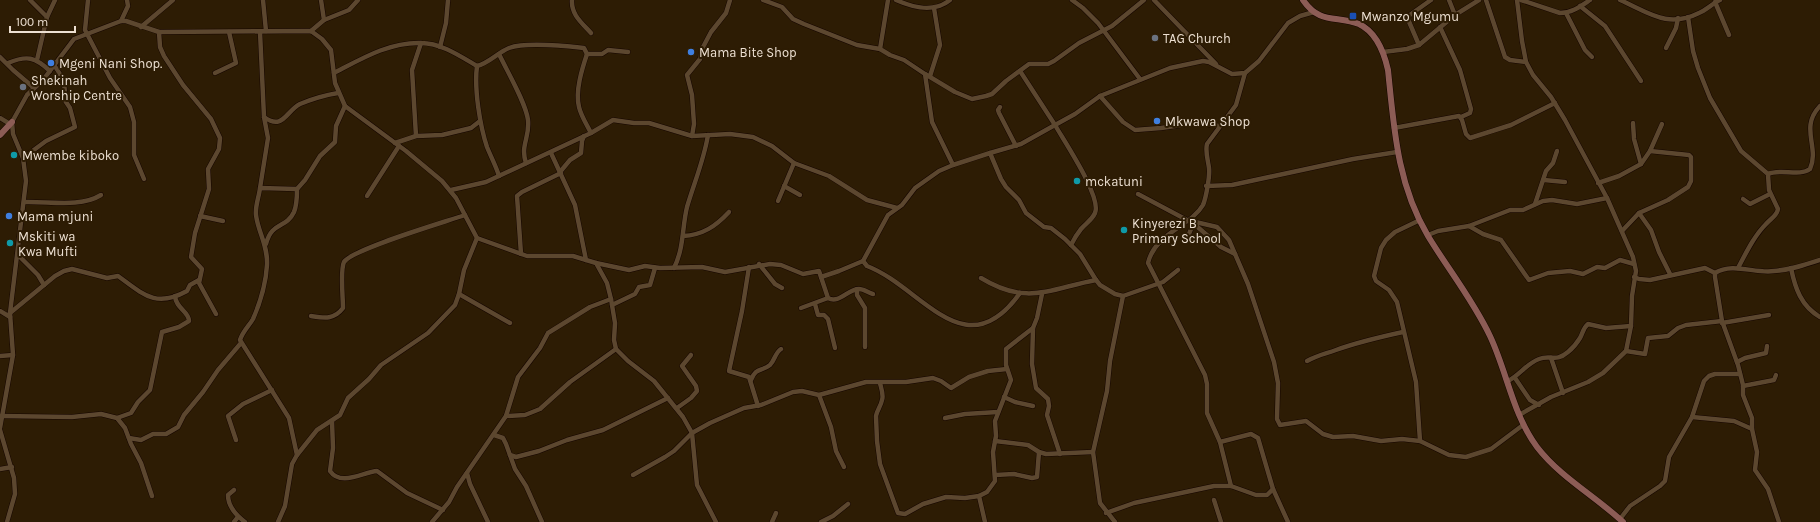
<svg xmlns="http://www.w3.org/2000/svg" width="1820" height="522" font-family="Karla,sans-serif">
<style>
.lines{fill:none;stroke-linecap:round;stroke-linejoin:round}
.street-casing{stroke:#150500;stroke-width:5.5}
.secondary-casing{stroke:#150500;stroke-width:7}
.street{stroke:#5c472f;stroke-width:4.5}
.secondary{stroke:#8c5c55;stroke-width:6}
.transit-dot{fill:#1a4fb4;stroke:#2d1c04;stroke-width:1.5}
.worship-dot{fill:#6b7280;stroke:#2d1c04;stroke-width:1.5}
.shop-dot{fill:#3f7fe0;stroke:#2d1c04;stroke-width:1.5}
.culture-dot{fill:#0f9aa8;stroke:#2d1c04;stroke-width:1.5}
.labels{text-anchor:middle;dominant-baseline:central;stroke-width:4;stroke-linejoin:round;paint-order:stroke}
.poi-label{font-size:13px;fill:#ede0d2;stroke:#2d1c04;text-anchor:start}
</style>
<rect width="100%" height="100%" fill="#2d1c04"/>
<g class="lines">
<g class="street-casing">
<g id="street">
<polyline points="30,0 47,17"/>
<polyline points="88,0 85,30 110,78 130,107 134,122 134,155 144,179"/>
<polyline points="263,0 266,31"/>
<polyline points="321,0 324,20"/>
<path d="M572 0C571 15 582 23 591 33"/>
<polyline points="763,0 782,7 793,19 804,24 857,45 880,49 890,55 904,60 925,74 932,122 953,165"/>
<path d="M896 0C914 8 934 13 950 0"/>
<polyline points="1072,0 1083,8 1098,23 1140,79"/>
<polyline points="1154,0 1216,64"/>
<polyline points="1449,0 1455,15"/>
<polyline points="1486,0 1505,57 1510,60 1526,62"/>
<polyline points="1517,0 1522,41 1526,62 1533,75 1551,97 1565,120 1607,198 1633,257 1636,271 1632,296 1631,326 1626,351"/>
<path d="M1521 0 1560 13C1572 13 1581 6 1590 0"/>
<path d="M1620 0C1648 12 1667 29 1699 13 1706 10 1712 4 1720 0"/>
<polyline points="1715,2 1729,35"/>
<polyline points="1580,6 1605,26 1641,81"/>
<polyline points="1566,13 1585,50 1592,57"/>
<path d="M1688 17 1693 51 1698 68 1710 98 1741 151 1768 174 1769 190 1778 209C1777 216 1770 219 1766 224 1754 236 1746 253 1738 268"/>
<polyline points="121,21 128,6 127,0"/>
<polyline points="141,27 173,0"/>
<polyline points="1440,27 1460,70 1471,109 1470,113 1461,117"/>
<polyline points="311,31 324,20 349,10 358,0"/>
<polyline points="159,32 160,47 164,56 183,85 211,119 220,138 219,149 208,169 209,189 195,233 191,257 202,269 199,283 216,314"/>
<polyline points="260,32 264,117 268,138 260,188"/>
<polyline points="1419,45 1407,17 1431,0"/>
<polyline points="440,47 446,23 448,0"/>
<polyline points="1666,48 1676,28 1678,18"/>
<polyline points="880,49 888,0"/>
<polyline points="1383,52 1407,49 1419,45 1455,15 1479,0"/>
<path d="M499 54C507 71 526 103 528 120 530 138 520 145 526 163"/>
<path d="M587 54C582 69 575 91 579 107 581 116 587 125 591 133"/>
<polyline points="0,57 13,70 34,88"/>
<polyline points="37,60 47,17 55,0"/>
<path d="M8 63C27 55 35 57 50 71"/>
<polyline points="215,73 236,63 229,32"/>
<path d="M334 73C361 59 389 42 421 43 441 43 460 56 477 66"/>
<polyline points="925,74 955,92 972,99 986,96 992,94 1006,81 1029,64 1048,64 1054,61 1079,43 1112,26 1144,0"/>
<polyline points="930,76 940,45 934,8"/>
<polyline points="1100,96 1123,122 1135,130 1161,128 1196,123 1220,126"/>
<polyline points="1000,107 998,110 999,113 1016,146"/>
<path d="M264 117C283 131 286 111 300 104 312 99 326 95 338 93"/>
<polyline points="0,118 10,124"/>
<polyline points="1633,123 1634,139 1641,164"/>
<polyline points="1394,128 1459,116 1462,120 1466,134 1470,138 1511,125 1555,103"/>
<polyline points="416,136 412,70 421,43"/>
<polyline points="692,136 694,124 692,95 687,75 700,59 702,49 711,32 726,13 730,0"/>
<polyline points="395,143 416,136 442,135 471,128 480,121"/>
<polyline points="1650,151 1662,124"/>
<polyline points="551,153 575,205 586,260"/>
<polyline points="990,153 1021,144 1055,125 1020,71"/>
<path d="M23 158 46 141 75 127 70 108 64 99C67 86 62 76 54 65"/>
<polyline points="560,172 570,160 581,153 582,141 584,136"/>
<path d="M1768 174C1781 168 1799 177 1810 169 1820 147 1799 128 1820 106"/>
<path d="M499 176C496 166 491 157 487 147 480 126 474 89 477 66 489 63 497 53 509 48 526 42 566 46 584 48L587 54H602L608 50 628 52"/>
<polyline points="1544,180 1565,182"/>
<polyline points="1598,183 1619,176 1641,164 1650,151 1689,155 1691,157 1691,181 1688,187 1668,200 1639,213 1622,231"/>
<polyline points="784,186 800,195"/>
<polyline points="1206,186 1232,185 1353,159 1397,152"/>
<polyline points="451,190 486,182 591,133 613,120 634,123 649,123 692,136 730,134 753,137 772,146 794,163 829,176 867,200 897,208"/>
<polyline points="1138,194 1187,220 1217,227 1229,240 1248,284 1274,362 1278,383 1277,419 1280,425 1306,421 1323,434 1333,437 1353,436 1381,441 1402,439 1420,441 1449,455 1466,457 1491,449 1523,425"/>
<polyline points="367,196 399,146"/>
<polyline points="1743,199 1750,204 1770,194"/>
<polyline points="778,201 794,163"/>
<path d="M24 202C49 201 80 208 101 195"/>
<polyline points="1535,204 1546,171 1553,163 1557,151"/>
<polyline points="1639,213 1651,230 1659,252 1670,274"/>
<polyline points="200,216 223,221"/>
<polyline points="1194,224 1221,247 1235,254"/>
<polyline points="1469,226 1483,234 1501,240 1529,280 1548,273 1570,271 1583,274 1597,267 1605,268 1620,260 1634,264"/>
<polyline points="1428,235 1438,231 1469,226 1510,210 1523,210 1543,201 1552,200 1577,204 1607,198"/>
<path d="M683 236C703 235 716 226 729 212"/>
<polyline points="1186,241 1194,222"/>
<path d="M266 244C272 221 286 229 294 212 297 205 297 196 297 189"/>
<path d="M1071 245C1074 239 1077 234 1081 229 1085 224 1092 220 1095 213 1102 197 1064 141 1055 125L1075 114 1100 96 1170 68 1203 61 1209 62 1232 74 1245 73 1259 61 1288 23 1300 16 1314 12"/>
<polyline points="521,254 517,196 522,192 561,173"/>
<polyline points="18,255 38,275 44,285"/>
<path d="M863 261 867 266C922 287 965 370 1020 293"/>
<polyline points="596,263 629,270 645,266 660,268 702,267 725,272 770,264 781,265 803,274 819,271 821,277 839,271 863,261 888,215 902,205 915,188 939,171 953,165 990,153 1001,179 1006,187 1019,200 1026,213 1044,227 1051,228 1065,239 1080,254 1096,280 1100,285 1115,294 1123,296 1163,282 1178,270"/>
<polyline points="759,264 775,284 782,288"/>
<polyline points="749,267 742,311 729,371 749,377 758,406"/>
<path d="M674 268C684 248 682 228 687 207 694 183 704 160 708 135"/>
<path d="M1791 268C1795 288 1801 306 1820 317"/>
<path d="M821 277 828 298C839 304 847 290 858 289 863 288 868 293 873 294"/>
<polyline points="1634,277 1639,279 1650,280 1705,268 1715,273"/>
<path d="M981 278C1027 306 1049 289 1096 280"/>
<polyline points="857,289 857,295 865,308 865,347"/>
<polyline points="459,294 510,323"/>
<polyline points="815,304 818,315 824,315 828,319 835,348"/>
<polyline points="612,305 635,294 639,287 650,285 655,268"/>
<polyline points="801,308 828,298"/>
<polyline points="0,311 10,317"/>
<path d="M10 313 55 276 64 271 72 269 107 278 118 276C144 295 156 308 187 291L190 285 199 280"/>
<path d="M311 316C324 318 334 320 343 308 343 298 340 270 344 262 352 249 445 222 465 215"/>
<polyline points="1722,323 1769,315"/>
<polyline points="1033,328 1032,364 1036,388 1048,399 1049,406 1047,415 1060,454"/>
<polyline points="0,356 13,355"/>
<polyline points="1551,358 1563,393"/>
<path d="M1307 361C1318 355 1325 354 1336 350 1358 342 1380 337 1403 332"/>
<polyline points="1737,362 1745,358 1766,353 1767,346"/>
<polyline points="1515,378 1530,400 1539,405"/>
<path d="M751 380C756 367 761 372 770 365 775 360 775 353 781 349"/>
<path d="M1508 381C1520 375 1526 364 1539 359 1551 354 1555 363 1568 352 1573 348 1577 343 1580 338 1583 333 1583 328 1588 324L1606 328 1631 326"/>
<path d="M880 383C881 388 884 395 882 400 881 406 877 410 876 416L877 441 880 464 898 513 905 514 923 504 946 497 965 498 979 496"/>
<polyline points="1743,386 1774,380 1776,375"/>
<polyline points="819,395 831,427 836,451 844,467"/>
<polyline points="1004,397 1015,402 1033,406"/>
<polyline points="677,408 691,398 697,391 696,386 682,366 691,355"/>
<polyline points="1519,415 1551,397 1588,382 1603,373 1626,351 1645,354 1648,338 1668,336 1678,328 1686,325 1722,321"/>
<polyline points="1,416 72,417 101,414 117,418 125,428 131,444 141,463 152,496"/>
<polyline points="506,416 525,415 540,409 570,382 616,349"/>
<polyline points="1692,417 1734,421 1752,429"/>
<path d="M117 418 131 413 138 402 150 390 162 332 179 327 189 321C189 311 176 309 175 296"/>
<polyline points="945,418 965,414 998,412"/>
<path d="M332 421 333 448 330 471C341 487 363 472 377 471L407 493 443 510"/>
<polyline points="0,428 13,355 10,313 26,181 23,158 13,134 12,122 27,95 43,80 74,39 121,21 126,21 159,32 311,31 322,39 331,50 335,83 345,106 406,151 442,181 456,198 477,238 527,256 573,256 596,263 607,283 611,299 615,323 614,340 616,349 628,361 654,381 683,417 692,433 697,485 716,522"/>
<polyline points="0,430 14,478 15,494 7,522"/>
<polyline points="494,435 503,438 506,444 515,469 526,486 542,522"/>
<polyline points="129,438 141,440 153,434 166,434 178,427 184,415 203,392 218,370 241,343"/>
<polyline points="236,440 228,416 243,404 272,390"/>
<polyline points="995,441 1028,445 1039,452 1046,454 1093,452"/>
<polyline points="1420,441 1416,382 1397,302 1389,290 1376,281 1374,276 1381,248 1386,240 1395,232 1420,220"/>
<polyline points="1220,442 1251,434 1258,438 1273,489 1288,522"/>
<path d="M297 455 289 418 240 340C243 331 249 326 253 319 260 303 266 282 267 265 268 245 258 232 256 215 255 206 259 197 260 188L297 189 305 180 320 156 335 142 336 126 345 106"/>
<polyline points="510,455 516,457 539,451 567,440 603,430 668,398"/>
<polyline points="0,469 12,467"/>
<polyline points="467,473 470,484 488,522"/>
<polyline points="633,475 665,457 674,451 692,433 710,423 744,408 761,405 793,392 802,391 819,395 866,382 906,382 933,378 941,381 951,388 969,377 988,371 1007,369"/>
<polyline points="995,475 1014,474 1032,478 1037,477 1039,452"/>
<path d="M1231 486 1220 442 1207 413V384L1205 375 1148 263C1155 233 1191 226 1203 205 1206 198 1210 176 1209 168 1208 160 1205 152 1207 144L1236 105 1245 73"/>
<path d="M234 490 228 495C228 506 237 516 245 522"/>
<polyline points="1214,500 1221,522"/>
<polyline points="1106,513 1134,503 1214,486 1231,486 1256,495 1267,495 1273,489"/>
<polyline points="1620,519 1630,506 1660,486 1665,481 1669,457 1692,417 1704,381 1709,376 1715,374 1740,374"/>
<polyline points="234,522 238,517"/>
<polyline points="278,522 285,506 292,464 297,455 317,430 340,415 348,398 369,379 381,365 428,333 455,305 459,294 464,270 477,238"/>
<polyline points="432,522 449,502 457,487 506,416 518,377 540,348 548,333 590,307 611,299"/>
<polyline points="772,522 776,513"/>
<polyline points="821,522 833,516 848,504"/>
<polyline points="985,522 979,496 987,492 995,481 993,452 996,436 995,421 1011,380 1006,365 1006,349 1033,328 1037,318 1042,294"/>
<polyline points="1115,522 1100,503 1093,452 1107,391 1110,361 1123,296"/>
<path d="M1779 522 1768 489 1755 470 1757 452 1752 429V418L1743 395V385L1738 365 1722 321 1715 277V273C1733 262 1755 274 1774 271 1790 270 1805 265 1820 260"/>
</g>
</g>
<g class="secondary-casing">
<g id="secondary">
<path d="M1303 0C1320 25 1337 15 1359 24 1376 32 1384 52 1388 70 1394 128 1397 184 1428 236 1448 269 1473 300 1490 336 1507 372 1513 415 1537 447 1560 477 1595 496 1623 522"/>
<polyline points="0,135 12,122"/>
</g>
</g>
<use href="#street" class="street"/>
<use href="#secondary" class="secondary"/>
</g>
<rect class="transit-dot" x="1349" y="12" width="8" height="8" rx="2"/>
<g class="worship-dot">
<circle cx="1155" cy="38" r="4"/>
<circle cx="23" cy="87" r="4"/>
</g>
<g class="shop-dot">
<circle cx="691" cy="52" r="4"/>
<circle cx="51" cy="63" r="4"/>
<circle cx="1157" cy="121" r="4"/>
<circle cx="9" cy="216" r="4"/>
</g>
<g class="culture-dot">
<circle cx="14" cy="155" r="4"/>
<circle cx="1077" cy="181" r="4"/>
<circle cx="1124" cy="230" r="4"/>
<circle cx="10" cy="243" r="4"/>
</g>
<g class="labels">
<g class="poi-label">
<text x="1361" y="16">Mwanzo Mgumu</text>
<text x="1163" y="38">TAG Church</text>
<text x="699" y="52">Mama Bite Shop</text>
<text x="59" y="63">Mgeni Nani Shop.</text>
<text x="31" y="80">Shekinah<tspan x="31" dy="15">Worship Centre</tspan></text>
<text x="1165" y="121">Mkwawa Shop</text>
<text x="22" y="155">Mwembe kiboko</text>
<text x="1085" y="181">mckatuni</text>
<text x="17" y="216">Mama mjuni</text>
<text x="1132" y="223">Kinyerezi B<tspan x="1132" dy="15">Primary School</tspan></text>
<text x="18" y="236">Mskiti wa<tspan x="18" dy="15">Kwa Mufti</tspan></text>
</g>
</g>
<path d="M10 26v6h65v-6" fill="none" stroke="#ede0d2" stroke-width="2"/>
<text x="16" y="26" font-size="12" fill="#ede0d2" stroke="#2d1c04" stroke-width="3" paint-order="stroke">100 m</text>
</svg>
